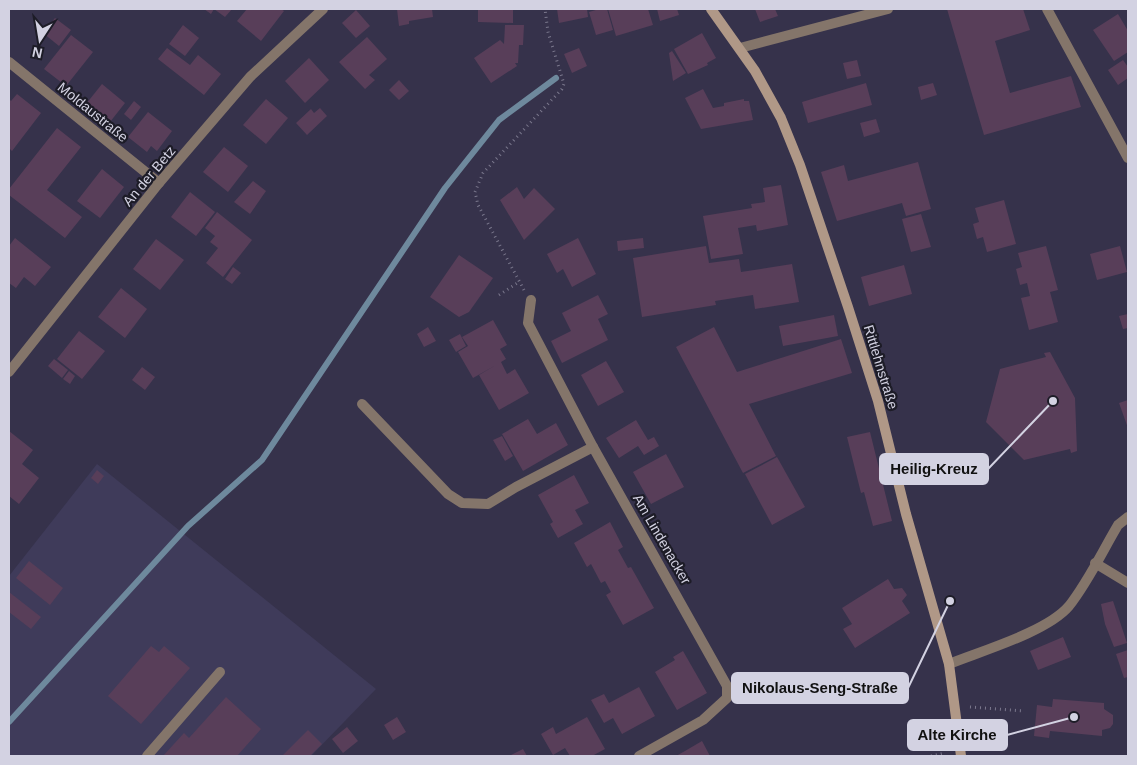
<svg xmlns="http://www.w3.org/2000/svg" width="1137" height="765" font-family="Helvetica,sans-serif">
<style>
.built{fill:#3f3b5a}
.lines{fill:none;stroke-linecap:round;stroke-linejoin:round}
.stream{stroke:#6e899d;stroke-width:6}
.building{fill:#583e59}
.path{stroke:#7b788d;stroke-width:3;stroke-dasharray:1 4;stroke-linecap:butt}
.lane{stroke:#84756a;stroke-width:10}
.street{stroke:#84756a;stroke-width:10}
.secondary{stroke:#b09887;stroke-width:10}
.labels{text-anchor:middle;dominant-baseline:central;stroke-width:4.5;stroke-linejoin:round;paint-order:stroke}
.street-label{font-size:14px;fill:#d3d2e2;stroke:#1d1c27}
.leader{fill:none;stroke:#d3d2e2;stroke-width:2}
.callout-dot{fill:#d3d2e2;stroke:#1d1c27;stroke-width:2}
.callout{fill:#d3d2e2;stroke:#d3d2e2;stroke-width:2}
.callout-label{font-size:15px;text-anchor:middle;font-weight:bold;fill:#111}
</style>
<rect width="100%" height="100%" fill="#36324b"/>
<polygon class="built" points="97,464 376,689 311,756 9,756 9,576"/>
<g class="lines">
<polyline class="stream" points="9,722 188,526 262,460 445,188 499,120 556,78"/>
</g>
<g class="building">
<polygon points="204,9 232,9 225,17 214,9 211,14"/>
<polygon points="247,9 281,9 284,11 261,41 237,21"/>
<polygon points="397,9 432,9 433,17 409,21 409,24 399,26"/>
<polygon points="478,9 513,9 513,23 478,22"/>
<polygon points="557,9 587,9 588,17 559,23"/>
<polygon points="599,9 607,9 613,30 596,35 589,12"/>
<polygon points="608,9 648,9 653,25 616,36"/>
<polygon points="657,9 677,9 679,15 660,21"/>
<polygon points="755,9 775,9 778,16 760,22"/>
<polygon points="947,9 1023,9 1030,30 995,41 1010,93 1071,76 1081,107 984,135"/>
<polygon points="356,10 370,26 356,38 342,23"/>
<polygon points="1118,14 1128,31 1128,52 1114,61 1093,30"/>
<polygon points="55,18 71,30 59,46 43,33"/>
<polygon points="183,25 199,38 185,56 169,44"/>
<polygon points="505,25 524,25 523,45 519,45 518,63 515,63 517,66 491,83 474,58 500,40 504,44"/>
<polygon points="702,33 716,58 707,63 708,65 688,74 674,49"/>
<polygon points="71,35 93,52 66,86 44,69"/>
<polygon points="367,37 387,59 369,75 375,80 365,89 339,62"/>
<polygon points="167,48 190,65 198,55 221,74 204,95 158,59"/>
<polygon points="579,48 587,66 572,73 564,54"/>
<polygon points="672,51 686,73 673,81 669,53"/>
<polygon points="309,58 329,80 305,103 285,81"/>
<polygon points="857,60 861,76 847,79 843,63"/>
<polygon points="1123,60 1128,67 1128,78 1118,85 1108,70"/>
<polygon points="399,80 409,91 399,100 389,90"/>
<polygon points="866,83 872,105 808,123 802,102"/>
<polygon points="933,83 937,95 921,100 918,87"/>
<polygon points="102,84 125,103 110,122 86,104"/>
<polygon points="703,89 713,108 724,106 724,103 744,99 744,101 749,101 753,120 701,129 685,98"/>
<polygon points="17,94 41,113 12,151 9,148 9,99 11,101"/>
<polygon points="266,99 288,118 266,144 243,125"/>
<polygon points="134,101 141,107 131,120 124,114"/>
<polygon points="320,108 327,116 307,135 296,123 311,109 314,113"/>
<polygon points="148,112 172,131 157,151 151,146 147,152 128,137"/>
<polygon points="876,119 880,132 864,137 860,123"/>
<polygon points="57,128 81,147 47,190 82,217 65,238 9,195 9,189"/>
<polygon points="224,147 248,166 228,192 203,172"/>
<polygon points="918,162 931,209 906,216 902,203 837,221 821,172 844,165 848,181"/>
<polygon points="102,169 124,187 100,218 77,201"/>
<polygon points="253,181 266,191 250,214 234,202"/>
<polygon points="781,185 788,225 757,231 756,225 738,228 743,254 711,259 703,216 752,208 751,204 765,202 763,188"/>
<polygon points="517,187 524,199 534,188 555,209 524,240 500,200"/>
<polygon points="190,192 215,212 196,236 171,217"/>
<polygon points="1004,200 1016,244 987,252 983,237 977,239 973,224 979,222 975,208"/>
<polygon points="217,212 252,240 223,277 206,263 218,248 210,242 215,236 205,228"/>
<polygon points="921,214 931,247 911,252 902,219"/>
<polygon points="15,238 51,267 35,286 24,277 16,288 9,283 9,246"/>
<polygon points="578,238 596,274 572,287 563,269 557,273 547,254"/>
<polygon points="643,238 644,248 618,251 617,241"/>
<polygon points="156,239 184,260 160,290 133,269"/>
<polygon points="706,246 709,263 739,259 741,272 792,264 799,302 755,309 753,295 715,301 716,305 642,317 633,258"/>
<polygon points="1046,246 1058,290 1050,292 1058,322 1029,330 1021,298 1030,296 1027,283 1020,285 1016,269 1022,267 1018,253"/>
<polygon points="1120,246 1127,272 1097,280 1090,254"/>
<polygon points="459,255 493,278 469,312 459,317 430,297"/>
<polygon points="904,265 912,294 869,306 861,277"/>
<polygon points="233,267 241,273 232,284 225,279"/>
<polygon points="121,288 147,309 125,338 98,317"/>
<polygon points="598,295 608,314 598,319 608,340 562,363 551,341 571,331 562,313"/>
<polygon points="1128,314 1128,328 1123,329 1119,316"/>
<polygon points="834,315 838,336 783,346 779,326"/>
<polygon points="493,320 507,345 500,349 506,359 501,362 507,374 515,369 529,393 499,410 479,375 496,365 473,378 458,352 468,346 462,337"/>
<polygon points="428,327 436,341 424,347 417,334"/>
<polygon points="714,327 737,372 841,339 852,373 749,404 776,456 743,473 676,347"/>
<polygon points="79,331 105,351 82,379 57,359"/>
<polygon points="460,334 466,346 456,352 449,340"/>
<polygon points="1050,352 1075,398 1077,451 1071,453 1070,449 1024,460 986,422 1000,369 1046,357 1044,353"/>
<polygon points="54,359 68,370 62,378 48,366"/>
<polygon points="606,361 624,392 598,406 581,375"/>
<polygon points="142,367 155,377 145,390 132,380"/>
<polygon points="69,371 75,376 70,384 63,379"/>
<polygon points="1128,400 1128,428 1119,403"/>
<polygon points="528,419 537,434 556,423 568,445 523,471 502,434"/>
<polygon points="636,420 648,440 654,437 659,446 644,455 638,446 619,458 606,438"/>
<polygon points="9,431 33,450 22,464 39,478 19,504 9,496"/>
<polygon points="870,432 892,521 873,526 864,492 861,493 847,437"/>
<polygon points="502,436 513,456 505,461 493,440"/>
<polygon points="666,454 684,487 651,504 633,472"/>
<polygon points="777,457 805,507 772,525 745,474"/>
<polygon points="97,470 104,476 98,484 91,478"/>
<polygon points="574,475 589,503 575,510 583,524 558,538 550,524 553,522 538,495"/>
<polygon points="610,522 623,547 618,550 628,568 631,567 654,608 623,625 606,595 611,592 605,581 601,583 591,564 587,567 574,543"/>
<polygon points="29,561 63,588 50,605 16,578"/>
<polygon points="888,579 894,589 902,588 907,595 902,601 910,613 855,648 843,629 852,624 842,608"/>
<polygon points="9,592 41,617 31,629 9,612"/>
<polygon points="1113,601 1127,643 1114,647 1105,624 1101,604"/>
<polygon points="1063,637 1071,657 1038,670 1030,651"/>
<polygon points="151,646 159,652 164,646 190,668 141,724 108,696"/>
<polygon points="1128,650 1128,677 1124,678 1116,654"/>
<polygon points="683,651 707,693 677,710 655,672 675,660 673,657"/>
<polygon points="639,687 655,716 622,734 613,718 604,723 591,700 604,694 609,703"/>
<polygon points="226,697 261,729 237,756 163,756 184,733 189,738"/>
<polygon points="1053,699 1104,703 1104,709 1113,715 1113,724 1110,728 1102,730 1102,736 1050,731 1049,738 1034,736 1037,705 1052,707"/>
<polygon points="397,717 406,732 393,740 384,725"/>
<polygon points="587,717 605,749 592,756 570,756 565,748 553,755 541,734 553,727 556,734"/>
<polygon points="347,727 358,741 343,753 332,739"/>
<polygon points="308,730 322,744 310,756 282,756"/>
<polygon points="702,741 710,756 676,756 685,751"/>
<polygon points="523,749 527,756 509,756"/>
</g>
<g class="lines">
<g class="path">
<polyline points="524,290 478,205 475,192 483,173 562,89 564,84 548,32 545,9"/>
<polyline points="499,295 519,282"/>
<polyline points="970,707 1024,711"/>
<polyline points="931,756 945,753"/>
</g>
<g class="lane">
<polyline points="362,404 448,494 462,503 488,504 516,487 593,447"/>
<polyline points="1095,563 1128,583"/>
<polyline points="147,756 220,672"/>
</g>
<g class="street">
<polyline points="1047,9 1128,158"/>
<polyline points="740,48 888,9"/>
<polyline points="9,62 159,183"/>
<polyline points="531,300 528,323 593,447 727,686 727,698 703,720 639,756"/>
<polyline points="9,372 159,183 250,77 323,9"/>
<path d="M949 664C981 651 1047 632 1069 606 1088 582 1102 552 1118 525L1128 517"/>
</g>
<polyline class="secondary" points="711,9 755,71 781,118 800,165 848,307 878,401 906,514 949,664 961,756"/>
</g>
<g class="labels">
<g class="street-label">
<text transform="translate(93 112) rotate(39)">Moldaustraße</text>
<text transform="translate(149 176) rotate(-50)">An der Betz</text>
<text transform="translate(881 367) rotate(73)">Rittlehnstraße</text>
<text transform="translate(662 539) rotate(60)">Am Lindenacker</text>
</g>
</g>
<path class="leader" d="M1053 401L988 469M950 601L908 688M1074 717L1007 735"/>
<g class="callout-dot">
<circle cx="1053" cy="401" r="5"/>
<circle cx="950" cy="601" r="5"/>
<circle cx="1074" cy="717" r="5"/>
</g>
<g class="callout">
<rect x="880" y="454" width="108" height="30" rx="5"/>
<rect x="732" y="673" width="176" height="30" rx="5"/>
<rect x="908" y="720" width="99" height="30" rx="5"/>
</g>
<g class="callout-label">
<text x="934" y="474">Heilig-Kreuz</text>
<text x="820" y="693">Nikolaus-Seng-Straße</text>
<text x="957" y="740">Alte Kirche</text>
</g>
<rect width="1137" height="765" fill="none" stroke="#d3d2e2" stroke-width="20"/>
<g transform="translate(40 40) rotate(192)" stroke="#1d1c27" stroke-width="4" paint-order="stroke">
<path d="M0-4L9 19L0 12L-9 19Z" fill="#d3d2e2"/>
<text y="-8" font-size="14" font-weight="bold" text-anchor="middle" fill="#d3d2e2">N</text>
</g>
</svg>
